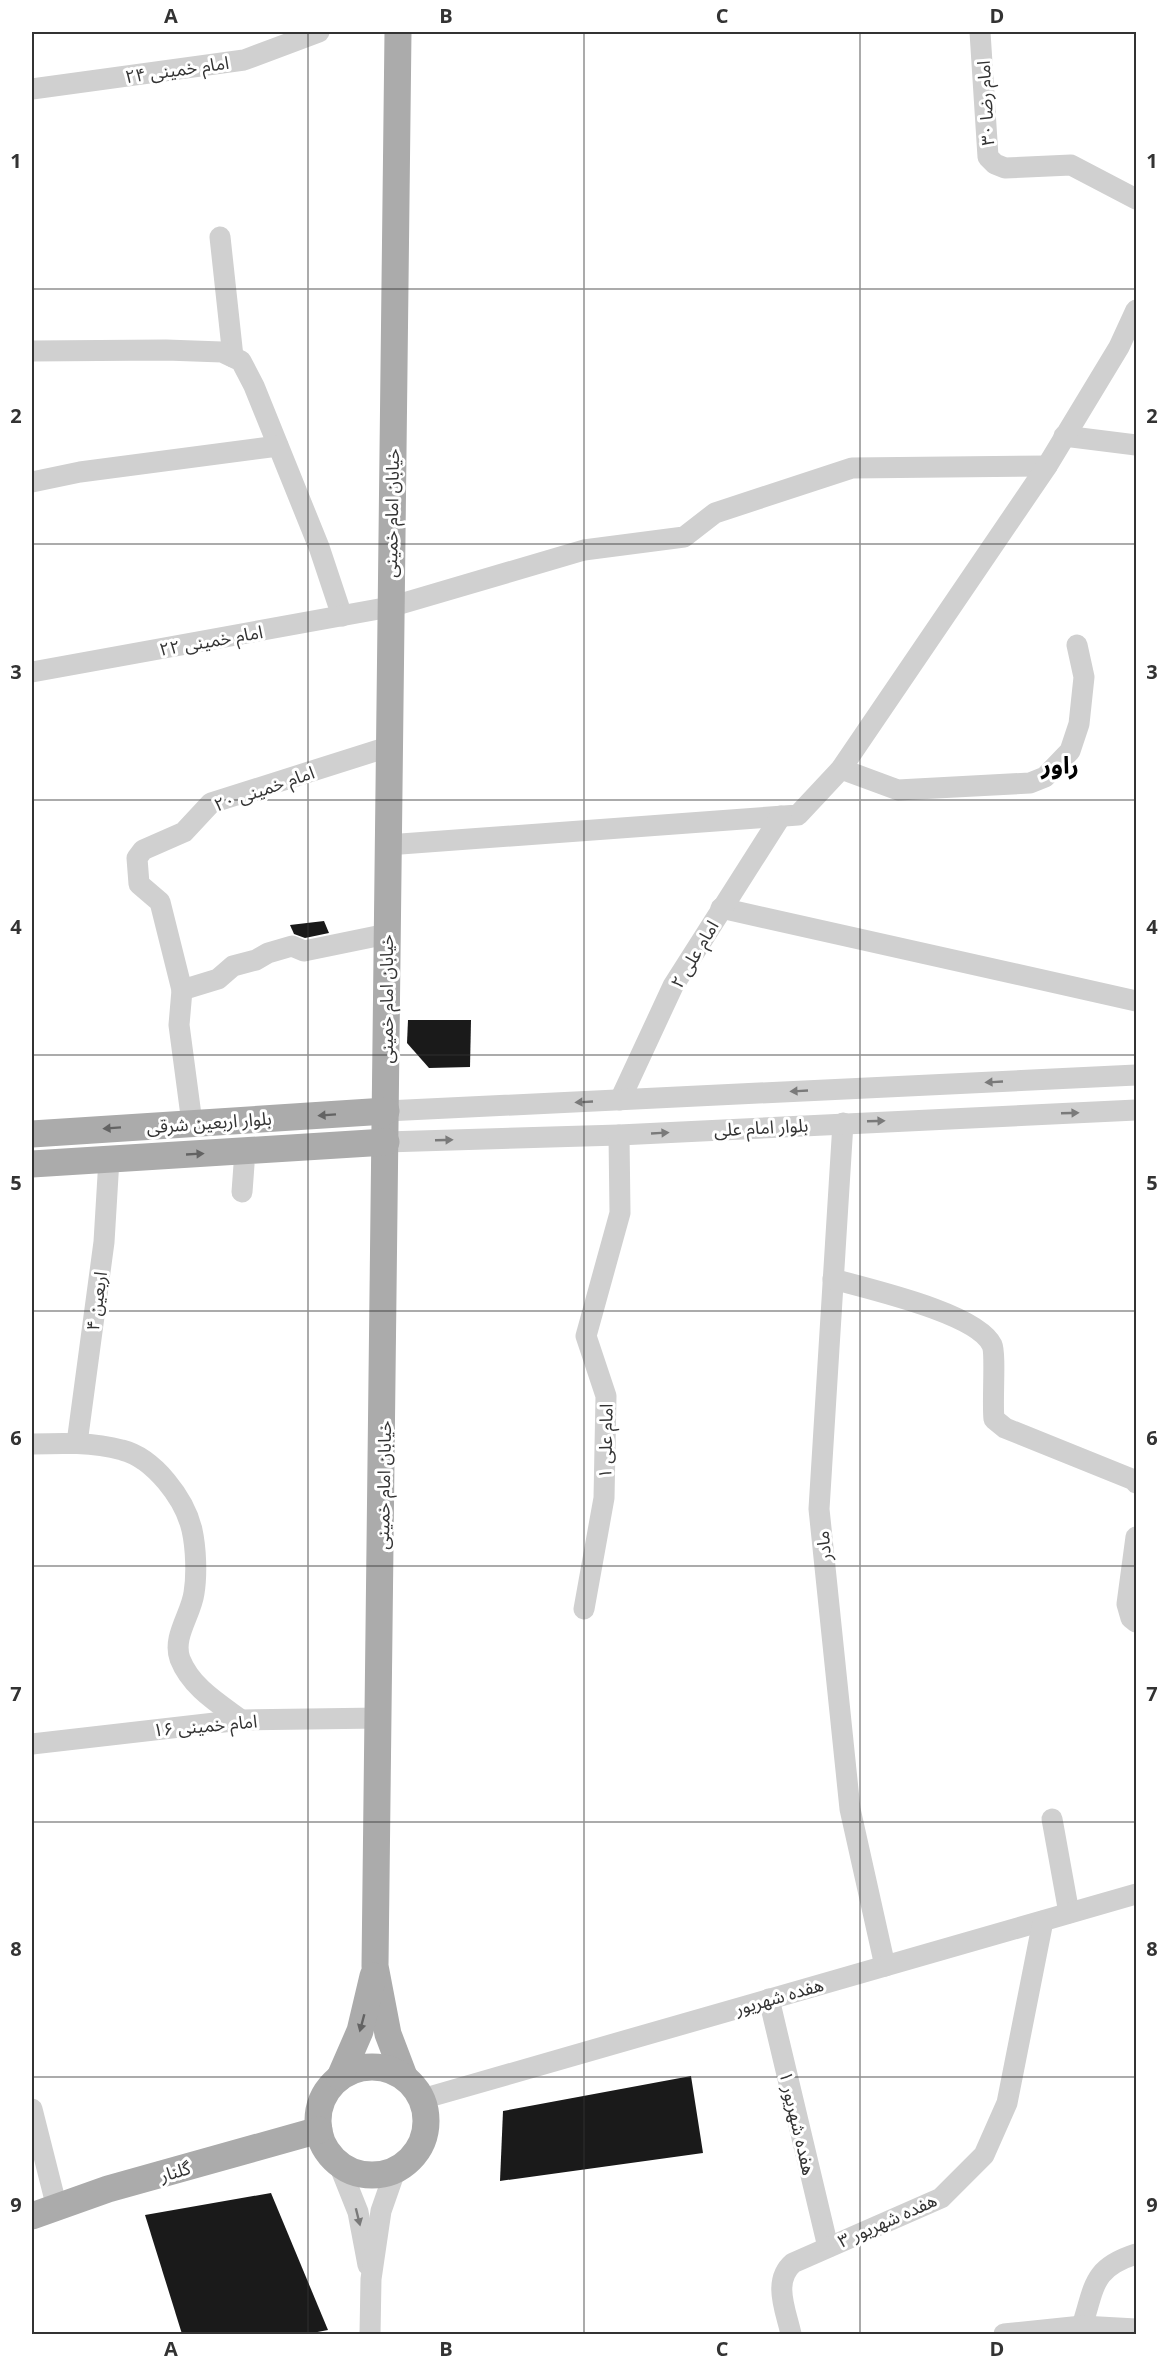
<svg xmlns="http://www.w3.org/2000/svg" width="1168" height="2366" font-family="'Open Sans','Noto Sans Arabic',sans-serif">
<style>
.building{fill:#1a1a1a}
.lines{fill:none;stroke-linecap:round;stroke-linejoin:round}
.minor{stroke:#d0d0d0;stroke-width:21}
.major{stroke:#ababab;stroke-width:27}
.oneway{fill:#7a7a7a}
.oneway2{fill:#636363}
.grid{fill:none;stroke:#333;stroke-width:1.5;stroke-opacity:0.55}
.labels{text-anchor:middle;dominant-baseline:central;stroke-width:6;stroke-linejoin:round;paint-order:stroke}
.street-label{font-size:18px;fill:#333;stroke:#fff}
.district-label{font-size:24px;font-weight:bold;fill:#000;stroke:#fff}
.neatline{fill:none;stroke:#333;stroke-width:2}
.grid-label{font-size:20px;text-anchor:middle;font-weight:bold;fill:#333}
</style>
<rect width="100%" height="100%" fill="#fff"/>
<g class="building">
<polygon points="324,921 329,933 305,938 294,934 290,925"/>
<polygon points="408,1020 471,1020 470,1067 429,1068 407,1043"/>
<polygon points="691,2076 703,2153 500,2181 503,2111"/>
<polygon points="271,2193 328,2330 307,2334 182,2334 145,2215"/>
</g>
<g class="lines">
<g class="minor">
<polyline points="980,32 988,157 995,164 1005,168 1071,165 1136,199"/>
<polyline points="32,89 244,60 319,32"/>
<polyline points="220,237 233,357"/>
<polyline points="32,351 166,350 222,352 241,361 254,386 319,547 342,616"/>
<polyline points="1064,436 1136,445"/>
<polyline points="32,482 80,472 278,446"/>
<polyline points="32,672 390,607 584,550 684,537 715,513 852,468 1047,466"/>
<polyline points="841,769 898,790 1030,783 1045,777 1070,751 1079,724 1084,677 1077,645"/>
<polyline points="387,845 798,815 841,769 1047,466 1119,347 1136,310"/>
<polyline points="721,908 1136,1001"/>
<polyline points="182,990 160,902 139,884 137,858 143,850 184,832 211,803 388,747"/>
<polyline points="620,1100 673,986 781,816"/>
<polyline points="386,1111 1136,1075"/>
<polyline points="192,1123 179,1025 182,990 218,979 233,966 256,960 268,953 292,946 304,951 387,934"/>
<polyline points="843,1123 819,1509 850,1809 885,1966"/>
<polyline points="386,1142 619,1135 1136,1110"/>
<polyline points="242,1192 245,1151"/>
<path d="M833 1279C868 1289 977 1313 992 1345 996 1354 992 1404 994 1419L1005 1428 1134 1480 1136 1483"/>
<polyline points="77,1443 104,1242 109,1159"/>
<path d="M32 1444C62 1443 93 1442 122 1450 154 1458 185 1499 192 1530 196 1548 197 1575 194 1593 191 1615 172 1637 180 1659 191 1687 218 1703 241 1720"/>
<polyline points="1136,1537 1127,1604 1131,1618 1136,1622"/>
<polyline points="584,1609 604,1498 606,1396 586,1336 620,1213 619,1135"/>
<polyline points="32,1744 241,1720 380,1718"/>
<polyline points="1052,1819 1069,1913"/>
<polyline points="769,1999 828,2247"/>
<polyline points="422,2099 1136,1894"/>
<polyline points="32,2109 57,2208"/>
<polyline points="338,2162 358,2212 368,2265"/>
<path d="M1082 2326C1095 2286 1092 2268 1136 2254"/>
<polyline points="370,2334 371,2279 381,2211 395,2171"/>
<path d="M791 2334C786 2311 772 2281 793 2263L941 2198 984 2155 1007 2103 1043 1921"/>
<polyline points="1004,2334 1082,2326 1136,2329"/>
</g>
<g class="major">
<path d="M398 32C388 676 386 1321 375 1966L388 2034 404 2076"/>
<polyline points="32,1134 386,1111"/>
<polyline points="32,1164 386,1142"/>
<circle cx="372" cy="2121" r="54"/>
<polyline points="340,2077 360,2031 373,1976"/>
<polyline points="32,2216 108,2189 319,2130"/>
</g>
</g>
<defs><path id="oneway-solid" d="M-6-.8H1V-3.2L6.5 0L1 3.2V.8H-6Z" transform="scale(1.5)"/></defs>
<g class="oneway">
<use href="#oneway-solid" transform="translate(994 1082) rotate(177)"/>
<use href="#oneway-solid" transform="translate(799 1091) rotate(177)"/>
<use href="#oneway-solid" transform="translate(584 1102) rotate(177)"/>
<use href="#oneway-solid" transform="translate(1070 1113) rotate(-2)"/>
<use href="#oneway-solid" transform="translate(876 1121) rotate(-2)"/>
<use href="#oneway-solid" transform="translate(660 1133) rotate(-3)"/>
<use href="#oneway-solid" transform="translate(444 1140) rotate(-2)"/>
<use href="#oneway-solid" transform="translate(358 2217) rotate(76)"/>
</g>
<g class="oneway2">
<use href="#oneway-solid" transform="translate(327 1115) rotate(176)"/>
<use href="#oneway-solid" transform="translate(112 1128) rotate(176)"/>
<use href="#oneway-solid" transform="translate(195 1154) rotate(-3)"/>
<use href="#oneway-solid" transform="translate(362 2023) rotate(105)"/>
</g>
<path class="grid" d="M308 32V2334M584 32V2334M860 32V2334M32 289H1136M32 544H1136M32 800H1136M32 1055H1136M32 1311H1136M32 1566H1136M32 1822H1136M32 2077H1136"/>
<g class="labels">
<g class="street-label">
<text transform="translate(177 69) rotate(-8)">امام خمینی ۲۴</text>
<text transform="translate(985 103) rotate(-93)">امام رضا ۳۰</text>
<text transform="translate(391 513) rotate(-89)">خیابان امام خمینی</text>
<text transform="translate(211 640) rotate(-10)">امام خمینی ۲۲</text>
<text transform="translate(264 788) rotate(-19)">امام خمینی ۲۰</text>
<text transform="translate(694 954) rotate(-59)">امام علی ۲</text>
<text transform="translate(386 999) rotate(-90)">خیابان امام خمینی</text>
<text transform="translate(209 1122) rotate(-4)">بلوار اربعین شرقی</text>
<text transform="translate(761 1127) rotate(-3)">بلوار امام علی</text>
<text transform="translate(96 1301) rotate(-82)">اربعین ۴</text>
<text transform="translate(605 1441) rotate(-89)">امام علی ۱</text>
<text transform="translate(383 1485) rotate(-89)">خیابان امام خمینی</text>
<text transform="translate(823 1546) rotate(-96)">مادر</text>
<text transform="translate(205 1725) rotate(-5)">امام خمینی ۱۶</text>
<text transform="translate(779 1996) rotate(-16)">هفده شهریور</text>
<text transform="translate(798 2123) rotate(77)">هفده شهریور ۱</text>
<text transform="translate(175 2171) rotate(-16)">گلنار</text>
<text transform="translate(887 2220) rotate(-24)">هفده شهریور ۳</text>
</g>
<g class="district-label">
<text x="1060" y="764">راور</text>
</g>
</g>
<rect width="1168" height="2366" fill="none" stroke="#ffffff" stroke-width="66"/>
<rect x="33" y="33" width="1102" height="2300" class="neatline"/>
<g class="grid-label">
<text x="171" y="23">A</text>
<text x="446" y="23">B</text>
<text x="722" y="23">C</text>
<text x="997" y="23">D</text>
<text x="16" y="168">1</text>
<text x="1152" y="168">1</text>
<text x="16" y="423">2</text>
<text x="1152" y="423">2</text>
<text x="16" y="679">3</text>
<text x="1152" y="679">3</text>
<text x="16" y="934">4</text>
<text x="1152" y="934">4</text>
<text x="16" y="1190">5</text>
<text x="1152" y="1190">5</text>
<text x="16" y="1445">6</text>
<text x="1152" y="1445">6</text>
<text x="16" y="1701">7</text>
<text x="1152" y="1701">7</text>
<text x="16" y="1956">8</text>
<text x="1152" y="1956">8</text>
<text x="16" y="2212">9</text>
<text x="1152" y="2212">9</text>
<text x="171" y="2356">A</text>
<text x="446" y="2356">B</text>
<text x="722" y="2356">C</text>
<text x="997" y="2356">D</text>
</g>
</svg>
